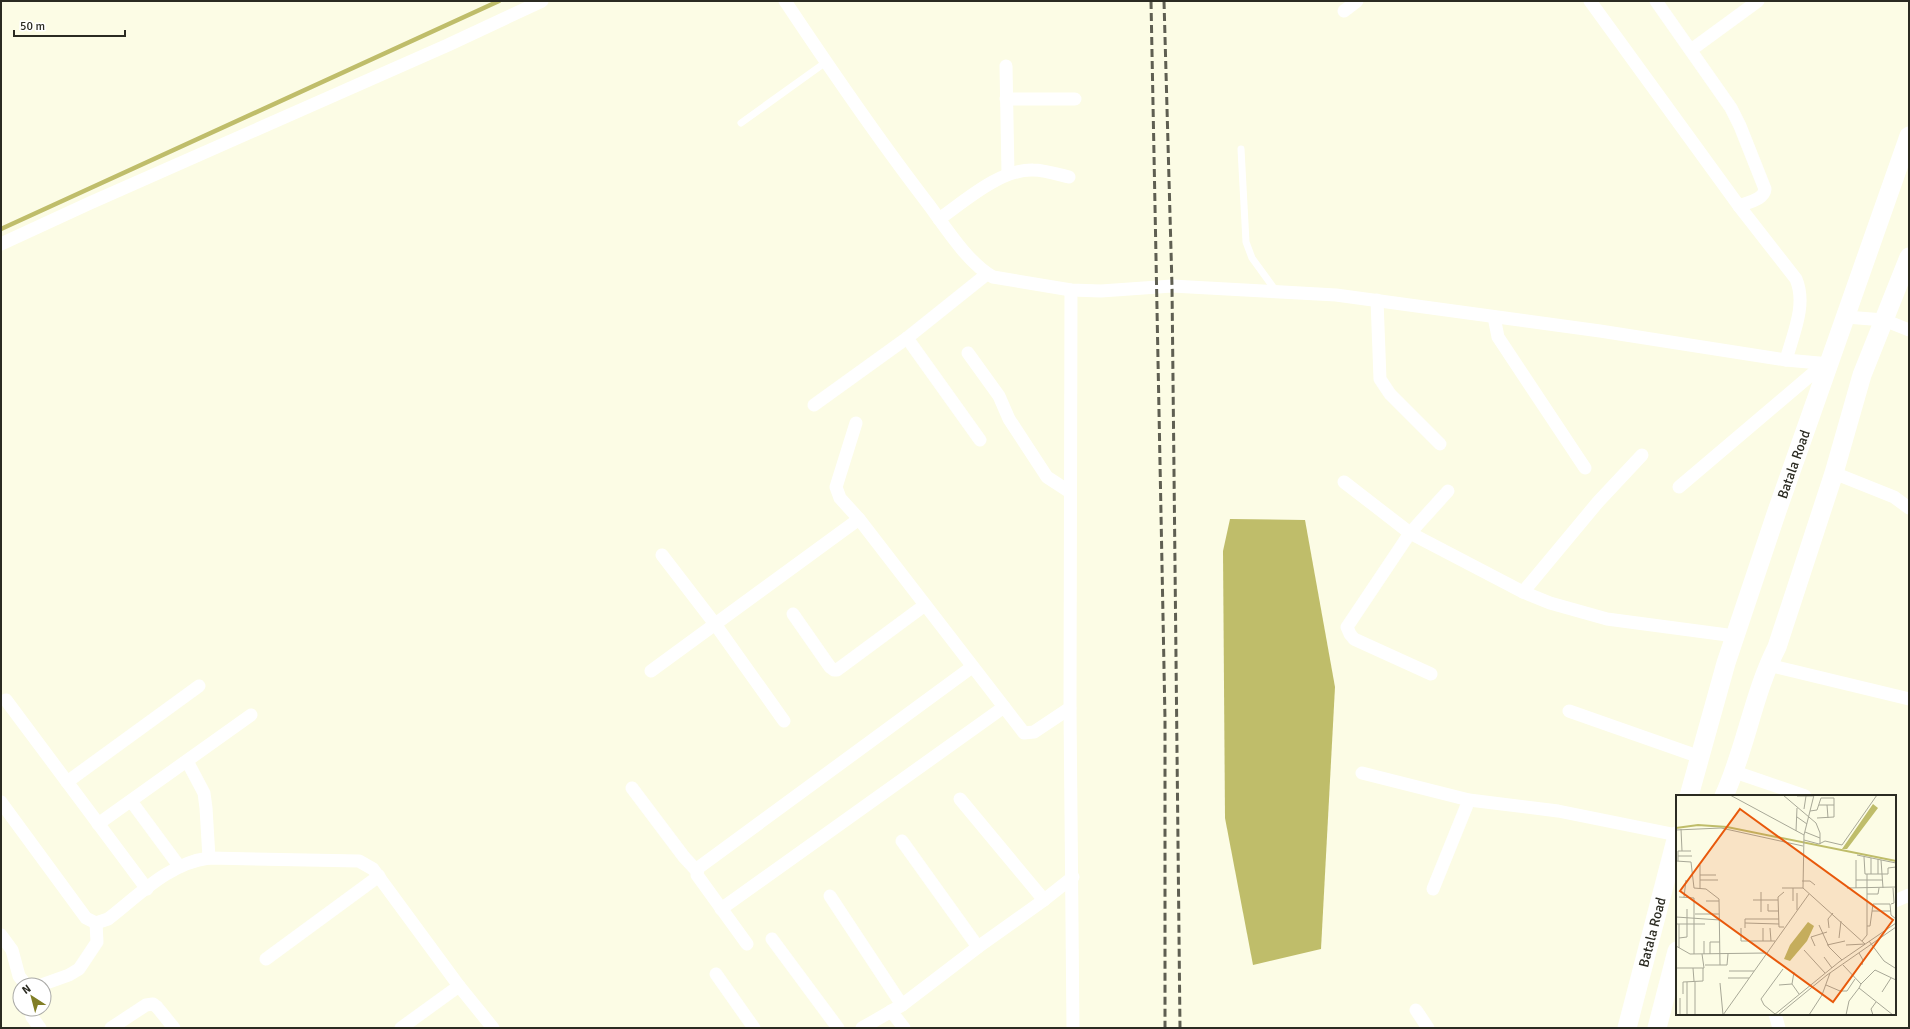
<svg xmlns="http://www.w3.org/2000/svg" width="1910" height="1029" font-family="Signika,sans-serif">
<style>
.water{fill:#bfbd6a}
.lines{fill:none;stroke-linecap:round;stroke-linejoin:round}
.stream{stroke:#bfbd6a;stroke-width:4.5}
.service{stroke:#fff;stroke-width:7}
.minor{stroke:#fff;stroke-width:13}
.secondary{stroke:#fff;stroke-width:19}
.rail{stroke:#5f5f52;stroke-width:3;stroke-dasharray:8 4;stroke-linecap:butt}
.labels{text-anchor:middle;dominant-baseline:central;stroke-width:3;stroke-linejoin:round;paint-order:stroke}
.street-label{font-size:14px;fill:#2b2b22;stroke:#fff}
.inset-river{fill:none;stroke:#bfbd6a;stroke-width:2}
.inset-road{fill:none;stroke:#a8a897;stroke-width:1}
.view{fill:#e8590c;fill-opacity:0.15;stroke:#e8590c;stroke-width:2}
.inset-edge{fill:none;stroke:#2b2b22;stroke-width:2}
</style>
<rect width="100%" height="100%" fill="#fcfce5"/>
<polygon class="water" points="1230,519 1305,520 1335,687 1321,949 1253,965 1225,818 1223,551"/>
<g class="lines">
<polyline class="stream" points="1,229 499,1"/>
<g class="service">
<polyline points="741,123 826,62"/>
<polyline points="1241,149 1246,242 1252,258 1276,291"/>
</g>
<g class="minor">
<path d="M785 1C831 70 878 139 929 205 946 228 968 263 993 277L1071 290 1101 291 1172 286 1336 295 1600 331 1786 360 1830 364"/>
<path d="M1590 1 1739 206 1796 279C1807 305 1793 334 1786 360"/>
<path d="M1656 1 1731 108 1740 126 1765 189C1764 200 1748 202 1739 206"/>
<polyline points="1344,11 1357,1"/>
<polyline points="1691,50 1758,1"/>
<polyline points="1006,66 1008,174"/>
<polyline points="1006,99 1075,99"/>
<path d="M939 219C965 201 1000 169 1033 170 1044 170 1057 174 1069 177"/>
<polyline points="1,244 90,203 448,45 542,1"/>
<polyline points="1071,290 1070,708 1073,1028"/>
<polyline points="1377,300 1380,379 1390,394 1440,444"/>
<polyline points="1494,317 1498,337 1585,468"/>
<polyline points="1846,317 1884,320 1909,330"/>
<polyline points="907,338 980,440"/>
<polyline points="968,353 999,396 1009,419 1047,477 1070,492"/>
<polyline points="814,405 907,338 987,274"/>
<polyline points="856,423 836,487 840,498 859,519 1024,733 1034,732 1070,708"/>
<polyline points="1834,473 1894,497 1909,508"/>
<polyline points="1344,482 1410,533 1523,592 1550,603 1607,619 1735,636"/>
<polyline points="1679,487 1825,363"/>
<polyline points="662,555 715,624 784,721"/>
<polyline points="1523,592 1598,502 1642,455"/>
<polyline points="793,614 830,667 834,670 837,670 925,605"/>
<polyline points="1768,665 1909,699"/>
<polyline points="651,671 859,519"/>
<polyline points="1431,674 1354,639 1350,634 1347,627 1410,533 1448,491"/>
<polyline points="6,700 147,889"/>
<polyline points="1569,711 1700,757"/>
<polyline points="187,761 204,793 206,808 209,858"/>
<polyline points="1735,772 1805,796"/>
<polyline points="1362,773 1469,800 1558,811 1677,835"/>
<polyline points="67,782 199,686"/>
<polyline points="632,788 684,857 697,871"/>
<polyline points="960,799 1044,900"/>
<polyline points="131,801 179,866"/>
<path d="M1 802 86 918 96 923 108 919C139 895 169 863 209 858L359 861 373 869 459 986 493 1028"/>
<polyline points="98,824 251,715"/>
<polyline points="902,841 978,947"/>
<polyline points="1433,889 1469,800"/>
<polyline points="830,896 902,1005"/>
<polyline points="1895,901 1909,895"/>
<polyline points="721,909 1004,707"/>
<polyline points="1,935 12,950 19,976 26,985"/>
<polyline points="772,939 838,1028"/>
<polyline points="747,944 697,875 698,868 972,667"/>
<polyline points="266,959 379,876"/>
<polyline points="716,974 754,1028"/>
<polyline points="41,985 69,975 79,969 97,942 96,923"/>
<polyline points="30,1009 32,1017 40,1028"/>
<polyline points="1416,1010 1428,1028"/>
<polyline points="891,1011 904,1028"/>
<polyline points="1775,1014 1779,1028"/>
<polyline points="111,1028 146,1005 153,1004 157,1007 174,1028"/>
<polyline points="401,1028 459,986"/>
<polyline points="862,1028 902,1005 978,947 1044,900 1073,877"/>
</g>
<g class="secondary">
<path id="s1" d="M1689 796 1726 663 1777 511 1909 136"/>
<path d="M1724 796C1746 748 1753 694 1777 647L1834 473 1862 375 1909 257"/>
<path id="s2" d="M1627 1028 1677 836"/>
<polyline points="1657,1028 1677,951"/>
</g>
<g class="rail">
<polyline points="1151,1 1165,719 1165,1028"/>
<polyline points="1164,1 1172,286 1180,1028"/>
</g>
</g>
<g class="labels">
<g class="street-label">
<text stroke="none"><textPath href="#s1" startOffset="348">Batala Road</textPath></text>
<text stroke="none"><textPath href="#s2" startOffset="99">Batala Road</textPath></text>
</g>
</g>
<g transform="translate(1676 795)">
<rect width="220" height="220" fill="#fcfce5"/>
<path d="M197 9 202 13 171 54H166ZM132 127 138 131 131 146 114 166 108 164 114 150Z" fill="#bfbd6a"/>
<path class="inset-river" d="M0 33 22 30 51 32 220 66"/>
<path class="inset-road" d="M54 0 128 40M107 0 140 28 144 38V49M138 0 128 40 127 93 189 149M121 1H138M143 10H158M151 10 152 23M128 14 130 1M134 16 141 15 145 3H158V22L141 23M121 22 131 29M5 34 6 56M0 35 45 33 127 51M120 36 121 13M129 37 144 43M128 45 143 49 149 46 166 50 201 0M181 60 220 68M2 61H16M188 62 189 79H212V73L220 72M202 64V79M180 65V93M205 65 207 93M0 66 15 67 18 93 30 94 43 104 44 170M2 66V56H15M24 70V93M195 79V63M24 80H40M24 85H42M180 85H206M126 86H134L139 90M106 93H127M171 93 220 92M85 97V117M108 97 102 102 103 132H108M121 98V115M191 99H202L203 93M3 102 18 103V159M8 102 10 85M77 105H102M30 106H43M117 106V93M92 109V116H103M215 109 218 108 217 93M196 116H215M19 119H43M0 122 44 125M69 128 103 129M0 129H29M143 130 153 152 166 165M191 131H194L197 109H214L215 120 220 124M65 133V146H99M69 133V124H103M94 133 95 146M153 133 152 124 157 118M3 143 11 142V114M163 143 165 126M28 146V159M87 146V133M186 146 191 140V79M193 146 208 166 219 173M151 150 169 146M170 150 189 149M0 151 14 159 90 158M139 151 135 142 151 137M3 153V129M128 155 149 178M183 158 187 165 186 170M34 159V147H44M148 162 156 173M29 170H51L52 159M167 170 185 189 199 175 220 185M0 173H28L26 159M17 173 18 186M53 176H78M52 183H73M44 188 47 220M116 189 118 177M185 189 183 193 217 220M103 190 116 189 123 199M150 190 164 196H171L179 184M206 197 215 183M7 199V187L27 186V173M99 219 88 210 85 204 107 174M4 220V203M11 220V187M19 220V187M47 220 133 99M98 220 163 167 220 128M102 220 151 180 220 132M133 220 146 200 154 178M170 220 173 206 183 193M197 220 195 214 200 207"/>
<path class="view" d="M64 14 217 125 157 207 4 96Z"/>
<rect width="220" height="220" class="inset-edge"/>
</g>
<rect width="1910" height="1029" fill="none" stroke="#2b2b22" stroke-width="4"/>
<g transform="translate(32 997) rotate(324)"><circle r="19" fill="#ffffff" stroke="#aaaaa7"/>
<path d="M0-3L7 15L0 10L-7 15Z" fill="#817e26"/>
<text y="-6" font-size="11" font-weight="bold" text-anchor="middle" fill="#2b2b22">N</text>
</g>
<path d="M14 30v6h111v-6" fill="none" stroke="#2b2b22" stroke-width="2"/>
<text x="20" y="30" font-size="12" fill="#2b2b22" stroke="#ffffff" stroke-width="3" paint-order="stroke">50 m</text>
</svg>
